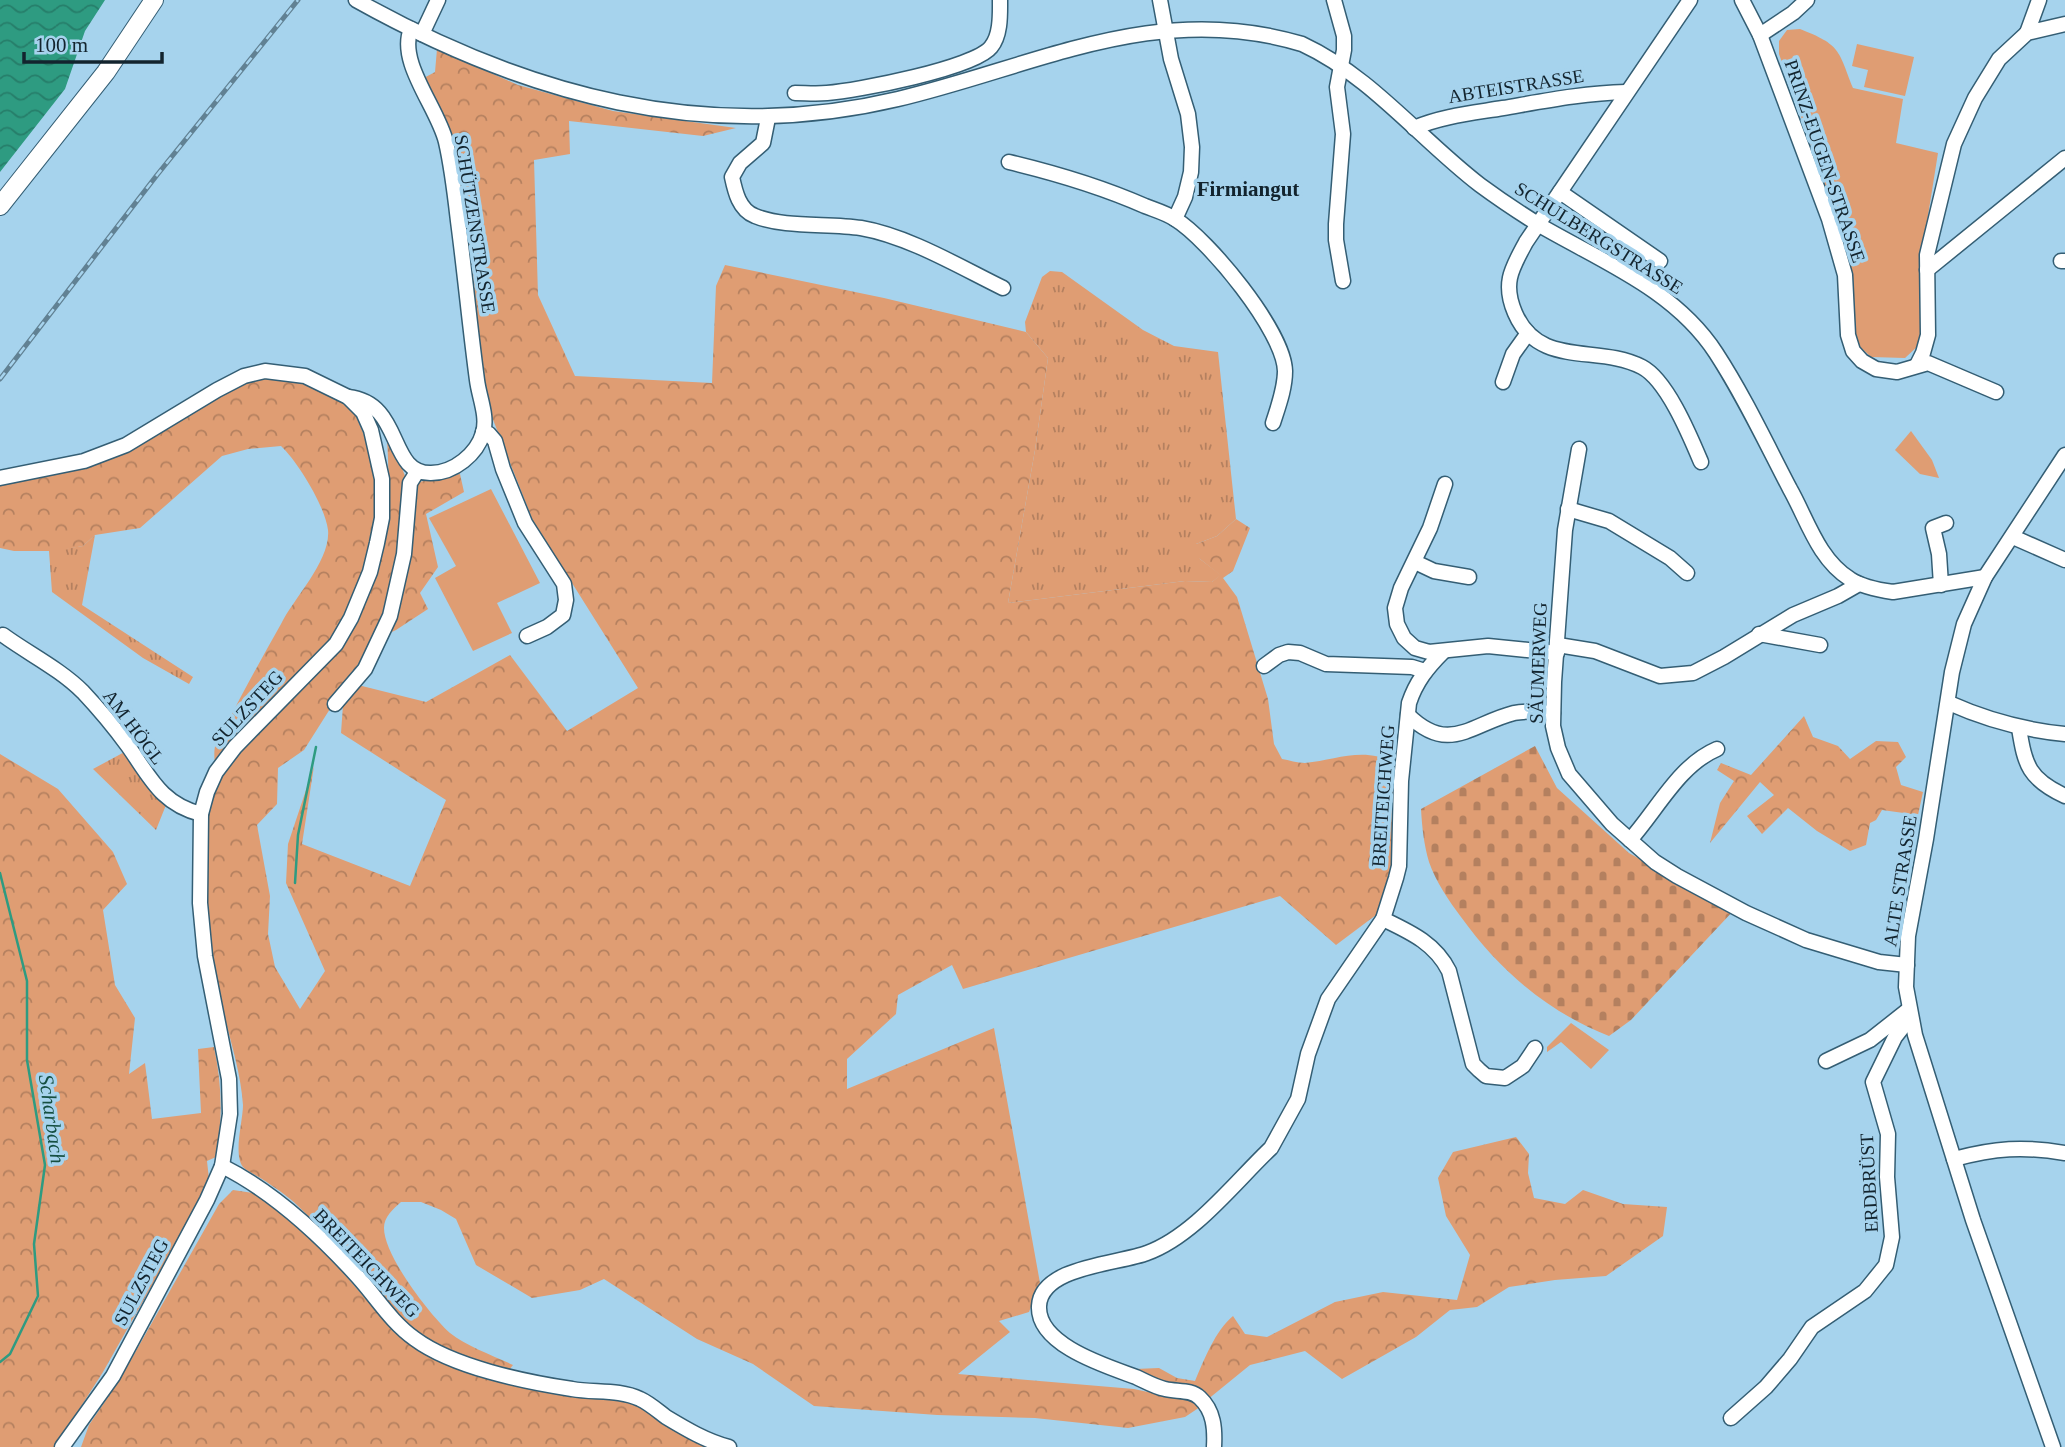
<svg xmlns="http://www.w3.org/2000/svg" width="2065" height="1447" font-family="Georgia,serif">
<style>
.grass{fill:url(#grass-tufts)}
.forest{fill:url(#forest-crowns)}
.cemetery{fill:url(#cemetery-stones)}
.green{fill:#df9d73}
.water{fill:url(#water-waves)}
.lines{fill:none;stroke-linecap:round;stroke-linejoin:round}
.stream{stroke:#2e9b81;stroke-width:2.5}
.minor-casing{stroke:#345e74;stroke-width:17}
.major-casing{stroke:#345e74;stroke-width:20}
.minor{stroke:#fff;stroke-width:14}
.major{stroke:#fff;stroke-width:18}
.rail-casing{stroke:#618193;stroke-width:5}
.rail{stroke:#a6d3ed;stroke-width:2.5;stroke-dasharray:8;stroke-linecap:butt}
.labels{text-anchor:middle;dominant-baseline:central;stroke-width:7;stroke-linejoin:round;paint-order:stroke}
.street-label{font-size:19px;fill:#13242e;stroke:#a6d3ed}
.neighbourhood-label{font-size:21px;font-weight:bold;fill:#13242e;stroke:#a6d3ed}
.water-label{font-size:21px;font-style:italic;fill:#154f41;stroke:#a6d3ed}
</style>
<defs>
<pattern id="grass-tufts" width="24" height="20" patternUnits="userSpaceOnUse" patternTransform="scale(1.75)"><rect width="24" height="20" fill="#df9d73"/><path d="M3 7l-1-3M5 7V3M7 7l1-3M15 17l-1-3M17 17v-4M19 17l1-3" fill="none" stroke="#b4805f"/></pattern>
<pattern id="forest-crowns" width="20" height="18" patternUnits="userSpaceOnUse" patternTransform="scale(1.75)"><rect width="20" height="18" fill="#df9d73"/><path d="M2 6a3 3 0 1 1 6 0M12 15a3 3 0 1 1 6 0" fill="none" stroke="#b4805f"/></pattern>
<pattern id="cemetery-stones" width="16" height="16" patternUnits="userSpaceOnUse" patternTransform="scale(1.75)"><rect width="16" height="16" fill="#df9d73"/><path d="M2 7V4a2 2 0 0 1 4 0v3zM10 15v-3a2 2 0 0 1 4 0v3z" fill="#b4805f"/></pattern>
<pattern id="water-waves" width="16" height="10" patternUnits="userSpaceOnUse" patternTransform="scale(1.75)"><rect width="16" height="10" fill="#2e9b81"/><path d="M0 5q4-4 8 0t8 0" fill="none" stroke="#267e6a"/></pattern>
</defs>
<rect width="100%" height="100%" fill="#a6d3ed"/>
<g class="grass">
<polygon points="1050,271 1062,272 1143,330 1174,346 1218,352 1236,519 1217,536 1196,544 1200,559 1221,575 1212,582 1185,581 1008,603 1035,450 1048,358 1026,332 1025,322 1042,277"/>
<polygon points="95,535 82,605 193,677 189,684 143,658 52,592 49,551 83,546"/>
<polygon points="130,749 168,800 156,830 93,769"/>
</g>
<g class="forest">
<path d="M437 49 518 85 613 111 736 128 703 136 569 121 570 154 534 160 538 295 575 376 712 383 716 286 725 265 884 298 1026 332 1048 358 1035 450 1008 603 1185 581 1212 582 1220 575 1200 559 1193 551 1196 544 1217 536 1236 519 1250 528 1233 571 1223 578 1237 597 1268 699 1274 744 1282 759C1289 760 1297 763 1305 763 1336 760 1364 746 1394 763V859L1380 912 1336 945 1280 896 963 989 952 965 898 995 896 1014 847 1059V1089L994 1028 1040 1283 1029 1312 999 1321 1010 1332 958 1374 1134 1389 1171 1397 1189 1398 1200 1407 1185 1417 1128 1428 1035 1418 937 1415 814 1406 753 1364 697 1339 604 1279 580 1290 532 1298 476 1265 456 1219 441 1210 421 1202H401C393 1209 384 1217 384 1228 384 1256 430 1315 450 1333 466 1346 494 1356 513 1365L509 1370C485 1363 462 1358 439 1346 381 1315 345 1251 298 1206 288 1196 274 1187 262 1179 256 1175 248 1172 243 1167 233 1154 243 1121 243 1105 240 1062 223 1020 215 977 206 935 204 890 206 847 208 827 207 805 215 785 228 756 264 728 287 705 370 623 395 556 387 440L396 452 408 484 460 474 464 492 426 514 438 567 420 593 428 609 396 630 373 641 304 750 278 768 277 804 257 825 270 896 268 934 275 967 300 1009 325 971 286 883 288 844 314 766 302 844 410 886 446 800 341 733 343 705 358 685 426 702 510 655 567 731 638 688 533 521 488 407 457 170 422 79 435 72Z"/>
<path d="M264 378 294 380 314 386 333 395 355 414 373 456 377 513 363 572 338 632 223 751 215 764C213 749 215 739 225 728 242 693 262 658 281 624 294 598 331 560 328 530 325 506 298 462 281 446L248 449 222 456 140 528 95 535 83 546 56 551H14L0 548V480L84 465 228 388Z"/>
<polygon points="1804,716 1813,737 1838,746 1850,759 1876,741 1898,742 1906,757 1896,767 1901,785 1923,792 1918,815 1882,810 1876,820 1870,823 1866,845 1850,851 1817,831 1788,808 1762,834 1747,816 1774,795 1760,782 1710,843 1720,803 1734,781 1717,770 1721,763 1751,775"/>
<path d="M0 754 58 789 113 852 127 884 103 910 115 985 135 1018 129 1074 145 1063 152 1119 201 1113 198 1049 214 1047C222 1084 223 1119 216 1157L207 1161 209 1179 181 1234 103 1372 55 1447H0Z"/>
<path d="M1516 1137 1529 1154 1528 1173 1534 1198 1565 1204 1583 1190 1623 1204 1667 1207 1663 1236 1606 1276 1555 1280 1509 1287 1477 1307 1450 1310 1416 1337 1342 1379 1305 1351 1250 1365 1207 1400 1132 1373 1135 1369 1159 1368 1177 1378 1195 1381C1204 1360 1215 1331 1233 1316L1245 1334 1267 1337 1335 1302 1383 1292 1457 1300 1470 1255 1446 1216 1438 1178 1453 1152Z"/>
<polygon points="233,1190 253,1193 283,1211 323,1249 394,1332 430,1356 619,1395 718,1447 81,1447 89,1425 119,1381 219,1204"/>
</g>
<path class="cemetery" d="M1535 746 1557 788 1629 853 1693 889 1735 909 1631 1020 1609 1036C1548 1012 1500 971 1461 917 1449 901 1436 882 1429 862 1424 845 1422 827 1421 809Z"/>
<g class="green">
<path d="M1800 29C1841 45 1838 50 1853 88L1903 99 1896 143 1938 153 1922 253 1923 327 1919 345 1905 358 1871 357 1857 344 1851 331 1850 273 1826 188 1779 54V41L1787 30Z"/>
<polygon points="1857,44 1914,57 1905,96 1864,87 1868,70 1852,66"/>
<polygon points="1911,431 1932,460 1939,478 1920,474 1895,450"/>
<polygon points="491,489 540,583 497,603 512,633 473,651 435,578 456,566 429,518"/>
<polygon points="1571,1023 1609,1050 1591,1069 1561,1042 1547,1052 1547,1047"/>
</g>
<polygon class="water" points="0,0 105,0 85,31 65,89 0,172"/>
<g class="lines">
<g class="stream">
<polyline points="0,873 27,981 27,1060 45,1165 34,1244 38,1296 10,1354 0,1362"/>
<polyline points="295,883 298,835 316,747"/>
</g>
<g class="minor-casing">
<g id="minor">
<path d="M356 0C526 95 705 145 898 99 1037 66 1156 0 1302 44 1371 76 1420 139 1480 185 1499 199 1520 213 1541 226 1603 262 1675 290 1716 353 1744 396 1766 443 1790 489 1807 519 1818 559 1850 579 1862 587 1879 590 1893 592L1985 577"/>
<polyline points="1160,0 1171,59 1188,114 1192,147 1191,172 1185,197 1175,219"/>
<polyline points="1334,0 1344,36 1344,50 1337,87 1343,134 1336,224 1336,240 1343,281"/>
<path d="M1690 0 1526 242C1512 268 1502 283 1515 313 1539 369 1598 344 1642 367 1667 380 1690 436 1701 462"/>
<polyline points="1742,0 1760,35 1829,219 1845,275 1848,335 1853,351 1862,361 1876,369 1897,372 1928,363 1996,392"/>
<polyline points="2027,33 2039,0"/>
<polyline points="422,34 438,0"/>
<polyline points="1760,35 1793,13 1807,0"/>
<path d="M795 93C805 93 816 94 827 93 856 91 975 68 991 47 1001 35 1000 14 1000 0"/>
<path d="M768 118 763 143 740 163 732 177C735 191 739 210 755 216 784 228 829 223 861 228 908 236 960 267 1003 288"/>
<path d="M1414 128C1442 116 1473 113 1503 108 1544 101 1584 93 1626 92"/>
<path d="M1009 162C1055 173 1102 187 1145 206 1155 210 1166 213 1175 219 1208 239 1284 331 1285 371 1285 389 1278 407 1273 423"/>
<polyline points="1560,192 1660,261"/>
<polyline points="2061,261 2065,261"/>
<polyline points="1927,270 2065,158"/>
<polyline points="1917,365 1923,353 1928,335 1927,255 1954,144 1975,98 1999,59 2027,33 2065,24"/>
<polyline points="1503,382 1513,354 1528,333"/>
<path d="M348 397C404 403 387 474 431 473 454 473 477 454 483 433 488 416 479 397 477 380 470 328 465 274 458 221 455 195 452 168 446 142 438 108 397 62 411 29"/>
<polyline points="483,432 489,434 495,441 503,469 525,523 564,584 566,600 563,615 547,627 527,636"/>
<polyline points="1579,449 1565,530 1554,682 1553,726 1558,748 1569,774 1612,824 1655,862 1677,876 1746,913 1806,940 1879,962 1907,965"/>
<polyline points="0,478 84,461 126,445 217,390 244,376 265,371 305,376 348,397 363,412 371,430 382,479 382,518 377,543 370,572 351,618 336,644 235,747 216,772 207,792 201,814 200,903 205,956 229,1079 230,1114 222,1166 207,1200 113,1376 62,1447"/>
<polyline points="1445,484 1430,528 1401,588 1395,608 1397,624 1404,638 1415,648 1429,652 1488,646 1557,653"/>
<polyline points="1568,509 1609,521 1670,558 1687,573"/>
<polyline points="2013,537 2065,560"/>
<polyline points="1415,562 1434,571 1469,577"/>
<polyline points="1941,585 1939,554 1933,528 1946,523"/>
<polyline points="1759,634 1820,645"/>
<path d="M3 635C29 654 60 669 83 692 99 709 114 727 128 746 150 777 161 804 201 814"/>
<polyline points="1558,645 1595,651 1660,676 1693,673 1724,657 1793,615 1838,596 1859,584"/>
<polyline points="1264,666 1279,655 1288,652 1300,653 1326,664 1412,667 1425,671"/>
<path d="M1949 703C1987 720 2023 730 2065 734"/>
<polyline points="335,704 365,669 390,616 404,554 410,483 417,472"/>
<path d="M1408 715C1449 755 1471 724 1514 713 1527 710 1540 712 1553 713"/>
<path d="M2019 728C2025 766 2029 779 2065 796"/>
<path d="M1630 840C1657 810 1679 765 1717 749"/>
<path d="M1383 919C1410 932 1435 943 1449 971L1473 1064 1479 1070 1486 1076 1505 1078 1523 1066 1535 1048"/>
<polyline points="1826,1061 1870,1040 1908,1010"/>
<path d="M1954 1159C1995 1148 2023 1146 2065 1153"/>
<path d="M222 1166C274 1192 319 1234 358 1277 377 1298 391 1322 415 1339 453 1367 525 1382 572 1389 594 1393 619 1389 640 1399 649 1403 658 1411 666 1417 686 1429 706 1441 729 1447"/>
<polyline points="1731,1418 1766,1387 1790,1359 1812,1327 1865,1291 1886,1265 1892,1237 1887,1177 1888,1134 1873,1082 1895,1037 1910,1018"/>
<path d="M1214 1447C1215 1429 1214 1411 1200 1398 1191 1389 1177 1392 1165 1389 1155 1387 1145 1381 1136 1377 1106 1366 1037 1345 1039 1306 1041 1266 1119 1264 1147 1253 1194 1236 1235 1182 1271 1148L1298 1099 1308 1054 1328 999 1383 919 1396 878 1399 866 1401 781 1409 703C1416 682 1427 668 1443 652"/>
<polyline points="2053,1447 1973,1220 1915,1035 1906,987 1908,936 1926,839 1952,672 1964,624 1985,577 2065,455"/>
</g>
</g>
<g class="major-casing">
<polyline id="major" points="0,206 106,72 154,0"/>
</g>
<use href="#minor" class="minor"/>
<use href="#major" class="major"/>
<g class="rail-casing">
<polyline id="rail" points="0,379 157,175 298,0"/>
</g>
<use href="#rail" class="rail"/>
</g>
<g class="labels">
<g class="street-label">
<text transform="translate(1516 86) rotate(-9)">ABTEISTRASSE</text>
<text transform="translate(1825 161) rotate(71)">PRINZ-EUGEN-STRASSE</text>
<text transform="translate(475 224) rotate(81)">SCHÜTZENSTRASSE</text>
<text transform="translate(1599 238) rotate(32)">SCHULBERGSTRASSE</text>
<text transform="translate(1538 663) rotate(-88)">SÄUMERWEG</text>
<text transform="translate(247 708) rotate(-47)">SULZSTEG</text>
<text transform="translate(134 727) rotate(53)">AM HÖGL</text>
<text transform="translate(1383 796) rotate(-86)">BREITEICHWEG</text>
<text transform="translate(1900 881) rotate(-81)">ALTE STRASSE</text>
<text transform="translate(1869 1183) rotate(-93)">ERDBRÜST</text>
<text transform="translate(367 1263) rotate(46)">BREITEICHWEG</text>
<text transform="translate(141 1282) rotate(-62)">SULZSTEG</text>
</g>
<g class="neighbourhood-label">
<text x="1248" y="189">Firmiangut</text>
</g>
<g class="water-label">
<text transform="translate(52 1119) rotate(82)">Scharbach</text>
</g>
</g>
<path d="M24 52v10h138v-10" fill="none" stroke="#13242e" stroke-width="3.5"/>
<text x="35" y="52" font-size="21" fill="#13242e" stroke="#a6d3ed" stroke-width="5" paint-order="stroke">100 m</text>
</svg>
